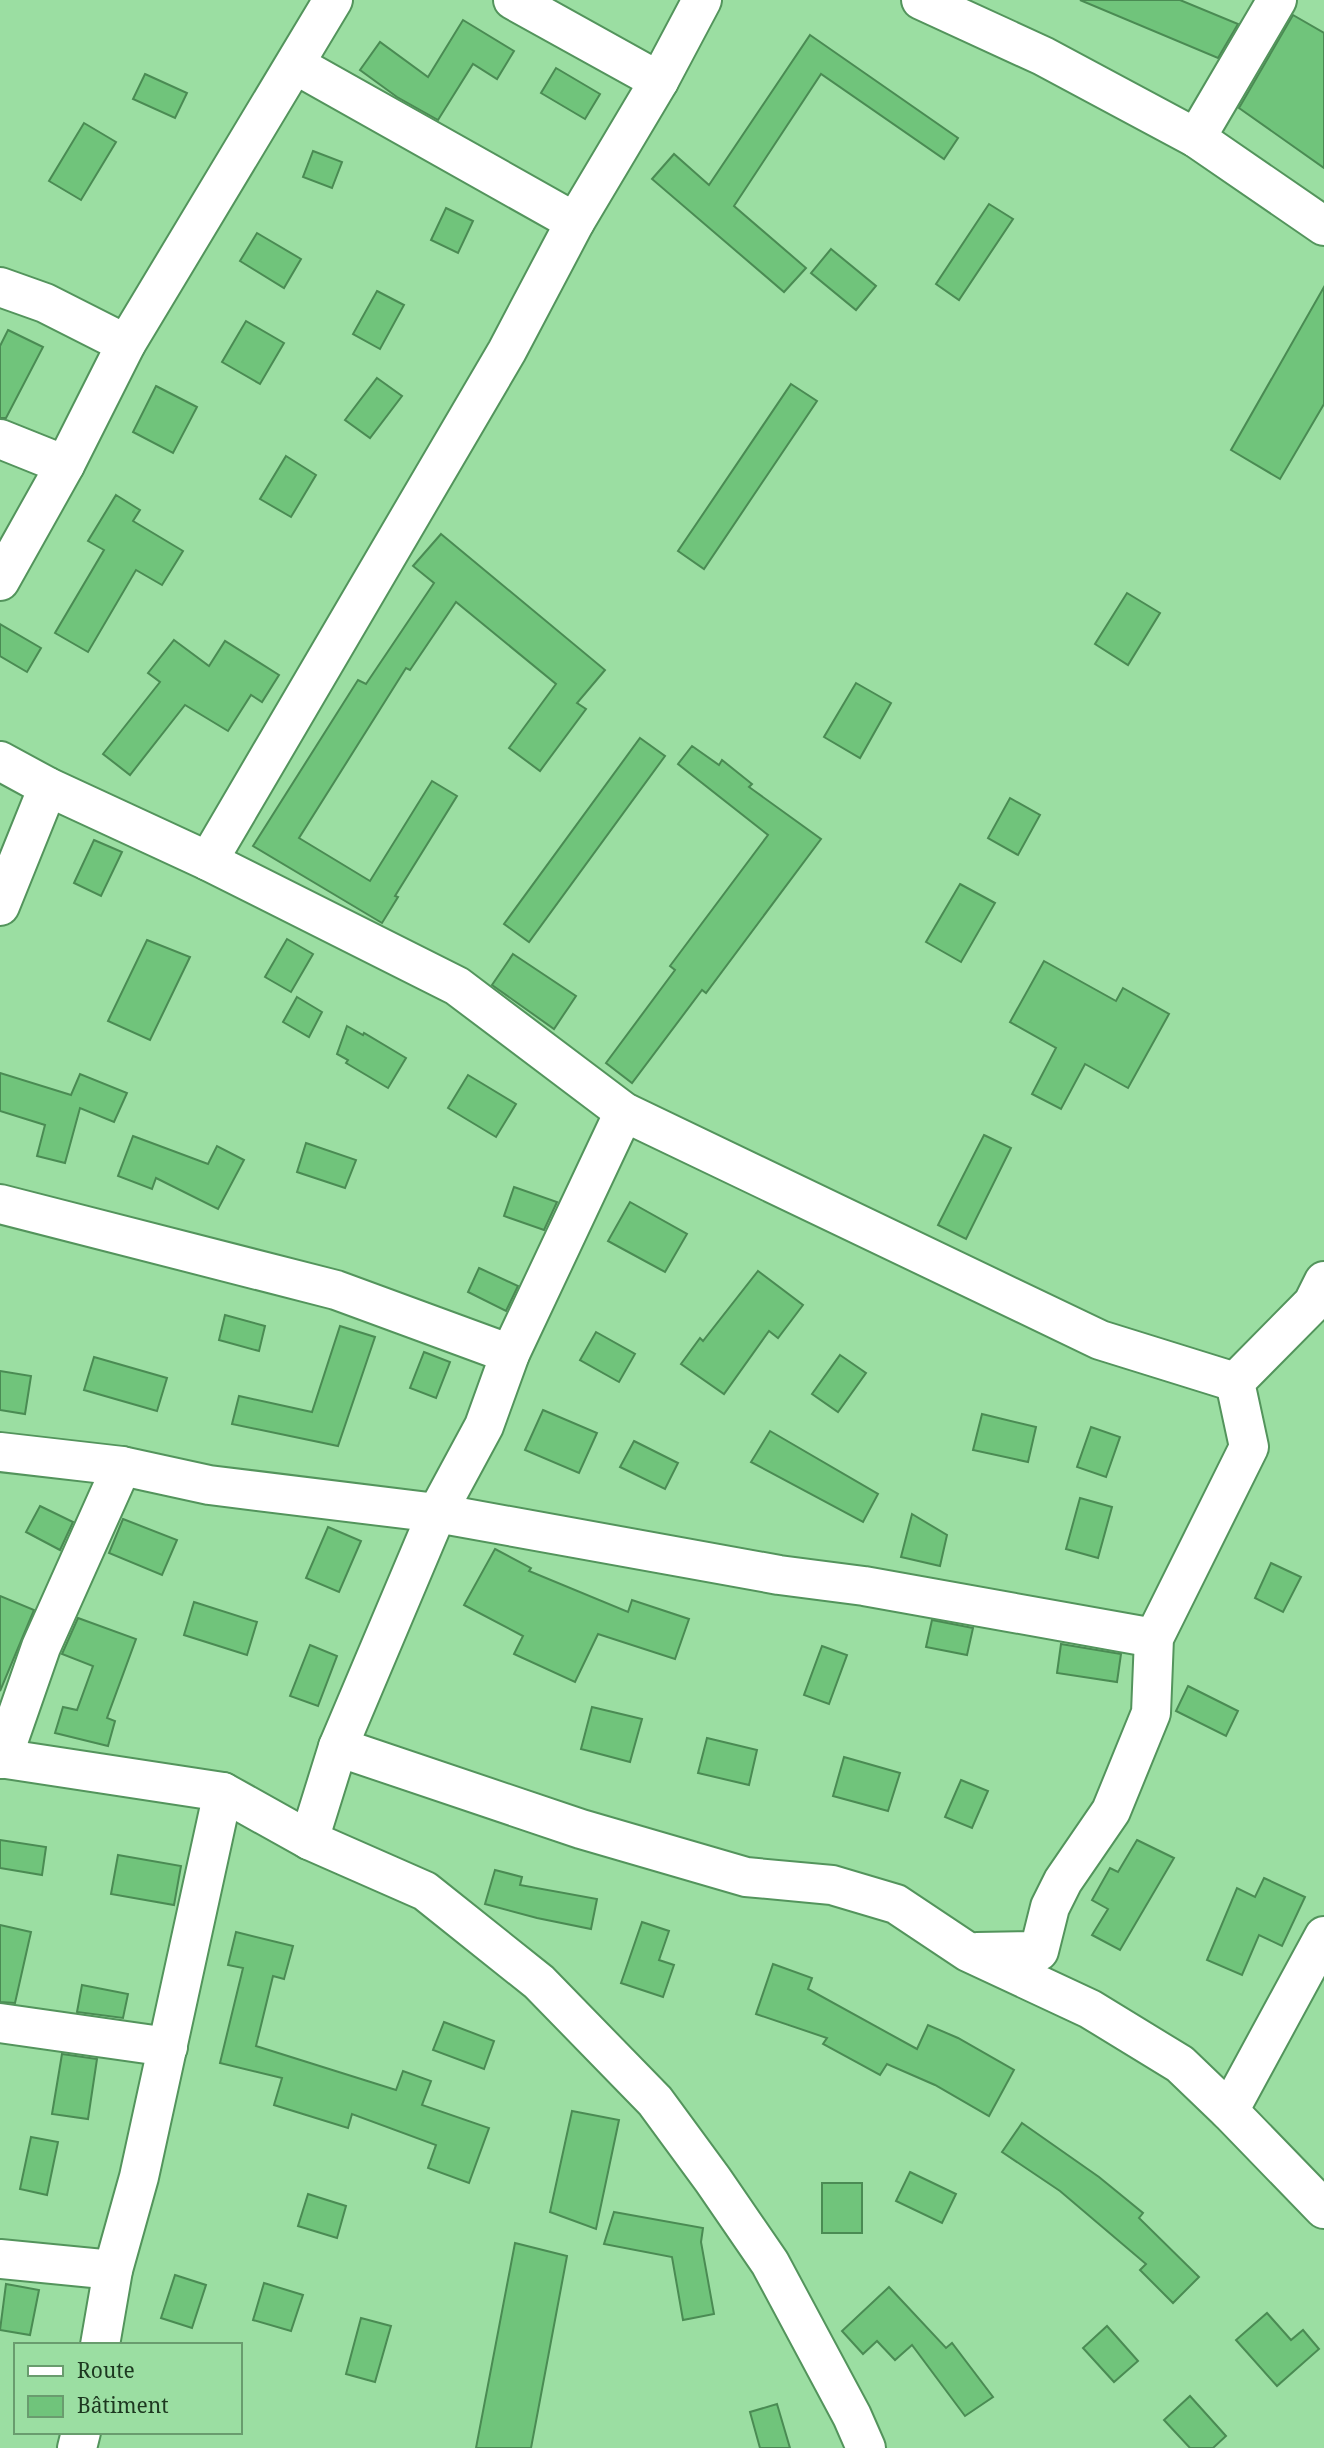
<svg xmlns="http://www.w3.org/2000/svg" width="1324" height="2448" font-family="'Noto Serif',serif">
<style>
.building{fill:#70c47b;stroke:#4a8b53;stroke-width:2}
.lines{fill:none;stroke-linecap:round;stroke-linejoin:round}
.minor-casing{stroke:#53945c;stroke-width:42}
.minor{stroke:#fff;stroke-width:38}
</style>
<rect width="100%" height="100%" fill="#9bdea2"/>
<g class="building">
<polygon points="1080,0 1180,0 1238,24 1218,58"/>
<polygon points="1293,15 1324,33 1324,168 1239,108"/>
<polygon points="463,20 514,51 497,79 473,64 438,120 397,97 360,70 380,42 428,77"/>
<polygon points="810,35 958,138 944,159 821,74 734,206 806,268 784,292 652,179 674,154 709,185"/>
<polygon points="556,68 600,94 585,119 541,93"/>
<polygon points="145,74 187,93 175,118 133,99"/>
<polygon points="84,123 116,142 81,200 49,181"/>
<polygon points="313,151 342,162 332,188 303,177"/>
<polygon points="989,204 1013,219 959,300 936,284"/>
<polygon points="446,208 473,221 458,253 431,240"/>
<polygon points="257,233 301,259 284,288 240,261"/>
<polygon points="831,249 876,286 856,310 811,273"/>
<polygon points="1324,287 1324,404 1280,479 1231,450"/>
<polygon points="377,291 404,305 380,349 353,334"/>
<polygon points="246,321 284,343 260,384 222,362"/>
<polygon points="8,330 43,347 6,418 0,418 0,346"/>
<polygon points="377,378 402,396 370,438 345,420"/>
<polygon points="791,384 817,401 704,569 678,551"/>
<polygon points="156,386 197,407 173,453 133,432"/>
<polygon points="286,456 316,475 291,517 260,499"/>
<polygon points="116,495 140,510 133,521 183,551 162,585 136,570 88,652 55,633 104,550 88,541"/>
<polygon points="441,534 605,670 577,703 586,709 540,771 509,748 556,684 456,602 410,670 406,668 299,838 370,881 432,781 457,796 395,896 398,897 382,923 253,846 358,680 366,684 434,583 413,566"/>
<polygon points="1127,593 1160,613 1128,665 1095,644"/>
<polygon points="0,624 41,648 27,672 0,656"/>
<polygon points="174,640 209,666 225,641 279,675 262,702 251,695 228,731 185,705 130,775 103,754 160,682 148,673"/>
<polygon points="856,683 891,703 860,758 824,737"/>
<polygon points="640,738 665,756 529,942 504,924"/>
<polygon points="692,746 719,765 722,760 752,784 749,787 821,839 706,993 702,990 632,1083 606,1063 675,970 670,966 768,835 678,764"/>
<polygon points="1010,798 1040,815 1018,855 988,838"/>
<polygon points="94,840 122,852 101,896 74,883"/>
<polygon points="960,884 995,903 961,962 926,942"/>
<polygon points="287,939 313,954 291,992 265,977"/>
<polygon points="147,940 190,957 150,1040 108,1021"/>
<polygon points="513,954 576,996 554,1029 492,985"/>
<polygon points="1044,961 1116,1001 1123,988 1169,1014 1128,1088 1085,1064 1061,1109 1032,1094 1056,1048 1010,1022"/>
<polygon points="297,997 322,1012 309,1037 283,1022"/>
<polygon points="347,1026 363,1035 364,1033 406,1058 388,1088 346,1063 348,1060 337,1054"/>
<polygon points="0,1073 71,1095 80,1074 127,1093 114,1122 80,1108 65,1163 37,1156 45,1125 0,1111"/>
<polygon points="468,1075 516,1104 496,1137 448,1108"/>
<polygon points="984,1135 1011,1148 966,1239 938,1225"/>
<polygon points="133,1136 208,1164 217,1146 244,1160 218,1209 156,1178 152,1189 118,1176"/>
<polygon points="306,1143 356,1160 345,1188 297,1172"/>
<polygon points="514,1187 557,1202 544,1230 504,1216"/>
<polygon points="630,1202 687,1234 665,1272 608,1241"/>
<polygon points="479,1268 518,1286 506,1311 468,1292"/>
<polygon points="758,1271 803,1305 778,1338 769,1331 724,1394 681,1364 700,1338 703,1341"/>
<polygon points="225,1315 265,1326 259,1351 219,1340"/>
<polygon points="340,1326 375,1337 338,1446 232,1424 239,1396 312,1412"/>
<polygon points="596,1332 635,1354 619,1382 580,1360"/>
<polygon points="424,1352 450,1362 436,1398 410,1388"/>
<polygon points="840,1355 866,1373 838,1412 812,1394"/>
<polygon points="94,1357 167,1378 157,1411 84,1390"/>
<polygon points="0,1371 31,1376 25,1414 0,1410"/>
<polygon points="543,1410 597,1433 579,1473 525,1450"/>
<polygon points="982,1414 1036,1427 1028,1462 973,1450"/>
<polygon points="1091,1427 1120,1437 1106,1477 1077,1467"/>
<polygon points="770,1431 878,1494 863,1522 751,1462"/>
<polygon points="634,1441 678,1463 665,1489 620,1467"/>
<polygon points="1080,1498 1112,1507 1098,1558 1066,1549"/>
<polygon points="40,1506 73,1522 60,1550 26,1532"/>
<polygon points="912,1514 947,1535 940,1566 901,1557"/>
<polygon points="123,1519 177,1540 162,1575 109,1553"/>
<polygon points="328,1527 361,1541 339,1592 306,1578"/>
<polygon points="495,1549 531,1568 529,1571 628,1612 632,1600 689,1619 675,1659 598,1634 575,1682 514,1654 523,1636 464,1605"/>
<polygon points="1271,1563 1301,1577 1283,1612 1255,1598"/>
<polygon points="0,1596 34,1610 0,1691"/>
<polygon points="194,1602 257,1622 247,1655 184,1635"/>
<polygon points="78,1618 136,1639 107,1718 115,1721 108,1746 55,1733 63,1707 77,1710 93,1666 62,1654"/>
<polygon points="932,1620 973,1628 967,1655 926,1647"/>
<polygon points="1061,1644 1121,1654 1117,1682 1057,1673"/>
<polygon points="310,1645 337,1656 318,1706 290,1696"/>
<polygon points="822,1646 847,1655 829,1704 804,1695"/>
<polygon points="1188,1686 1238,1711 1226,1736 1176,1711"/>
<polygon points="592,1707 642,1719 630,1762 581,1749"/>
<polygon points="707,1738 757,1750 749,1785 698,1773"/>
<polygon points="844,1757 900,1773 888,1811 833,1796"/>
<polygon points="961,1780 988,1791 972,1828 945,1817"/>
<polygon points="0,1840 46,1847 42,1875 0,1868"/>
<polygon points="1137,1840 1174,1858 1120,1950 1092,1935 1108,1909 1092,1900 1110,1868 1118,1872"/>
<polygon points="118,1855 181,1866 174,1905 111,1894"/>
<polygon points="495,1870 522,1877 520,1885 597,1899 591,1929 537,1918 485,1904"/>
<polygon points="1264,1878 1305,1897 1282,1946 1259,1935 1242,1975 1207,1960 1237,1888 1255,1897"/>
<polygon points="642,1922 669,1931 659,1960 674,1965 663,1997 621,1983"/>
<polygon points="0,1925 31,1932 15,2003 0,2002"/>
<polygon points="236,1932 293,1946 284,1979 273,1976 256,2046 396,2090 403,2071 431,2081 422,2105 489,2128 469,2183 428,2168 436,2145 352,2114 348,2128 274,2105 282,2078 220,2063 243,1968 228,1965"/>
<polygon points="773,1964 812,1978 808,1989 917,2049 928,2025 958,2038 1014,2070 989,2116 935,2085 887,2064 880,2075 823,2044 827,2038 756,2014"/>
<polygon points="82,1985 128,1994 123,2018 77,2012"/>
<polygon points="444,2022 494,2041 484,2069 433,2050"/>
<polygon points="62,2054 97,2059 88,2119 52,2114"/>
<polygon points="572,2111 619,2120 596,2229 550,2212"/>
<polygon points="1022,2123 1099,2177 1143,2213 1139,2218 1199,2277 1173,2303 1140,2270 1146,2264 1060,2191 1002,2152"/>
<polygon points="31,2137 58,2142 47,2195 20,2189"/>
<polygon points="910,2172 956,2194 942,2223 896,2201"/>
<rect x="822" y="2183" width="40" height="50"/>
<polygon points="308,2194 346,2206 337,2238 298,2226"/>
<polygon points="614,2212 703,2228 701,2242 714,2314 683,2320 672,2257 604,2244"/>
<polygon points="515,2243 567,2256 531,2448 476,2448"/>
<polygon points="175,2275 206,2285 192,2328 161,2318"/>
<polygon points="264,2283 303,2295 291,2331 253,2320"/>
<polygon points="6,2284 39,2290 30,2335 0,2330"/>
<polygon points="889,2287 946,2348 952,2343 993,2397 965,2416 912,2345 895,2360 877,2341 863,2354 842,2331"/>
<polygon points="1267,2313 1291,2340 1303,2330 1319,2349 1277,2386 1236,2340"/>
<polygon points="361,2318 391,2326 375,2382 346,2374"/>
<polygon points="1107,2326 1138,2361 1114,2382 1083,2348"/>
<polygon points="1190,2396 1226,2436 1213,2448 1190,2448 1164,2420"/>
<polygon points="777,2404 790,2448 760,2448 750,2412"/>
</g>
<g class="lines">
<g class="minor-casing">
<g id="minor">
<polyline points="513,0 659,81"/>
<polyline points="921,0 1043,56 1196,138 1324,226"/>
<polyline points="296,65 575,222"/>
<polyline points="1196,138 1277,0"/>
<polyline points="0,287 45,303 126,344"/>
<polyline points="0,439 65,465"/>
<polyline points="0,581 65,465 126,344 333,0"/>
<polyline points="0,761 48,787 208,861 457,986 624,1112 1100,1340 1235,1382"/>
<polyline points="208,861 507,351 575,222 659,81 702,0"/>
<polyline points="0,906 48,787"/>
<polyline points="0,1204 336,1290 510,1354"/>
<polyline points="0,1452 122,1466 209,1485 437,1513 779,1575 864,1586 1154,1638"/>
<polyline points="338,1747 581,1829 746,1877 832,1885 896,1904 968,1952 1090,2009 1180,2064 1229,2111 1324,2209"/>
<polyline points="0,1758 223,1792 309,1840 425,1891 539,1982 655,2101 713,2180 770,2263 852,2416 866,2448"/>
<polyline points="2,1759 41,1647 122,1466"/>
<polyline points="309,1840 338,1747 437,1513 484,1426 510,1354 624,1112"/>
<polyline points="977,1952 1039,1951 1050,1907 1063,1881 1111,1811 1151,1713 1154,1638 1249,1447 1235,1382 1313,1303 1324,1281"/>
<polyline points="0,2023 168,2047"/>
<polyline points="1229,2111 1324,1936"/>
<polyline points="0,2259 113,2270"/>
<polyline points="100,2345 113,2270 139,2177 223,1792"/>
<polyline points="77,2448 81,2432"/>
</g>
</g>
<use href="#minor" class="minor"/>
</g>
<rect x="14" y="2343" width="228" height="91" fill="#9bdea2" stroke="#699c6e" stroke-width="2"/>
<rect x="28" y="2366" width="35" height="10" fill="#ffffff" stroke="#699c6e" stroke-width="2"/>
<text x="77" y="2378" font-size="21" fill="#1d3820">Route</text>
<rect x="28" y="2396" width="35" height="21" fill="#70c47b" stroke="#699c6e" stroke-width="2"/>
<text x="77" y="2413" font-size="21" fill="#1d3820">Bâtiment</text>
</svg>
